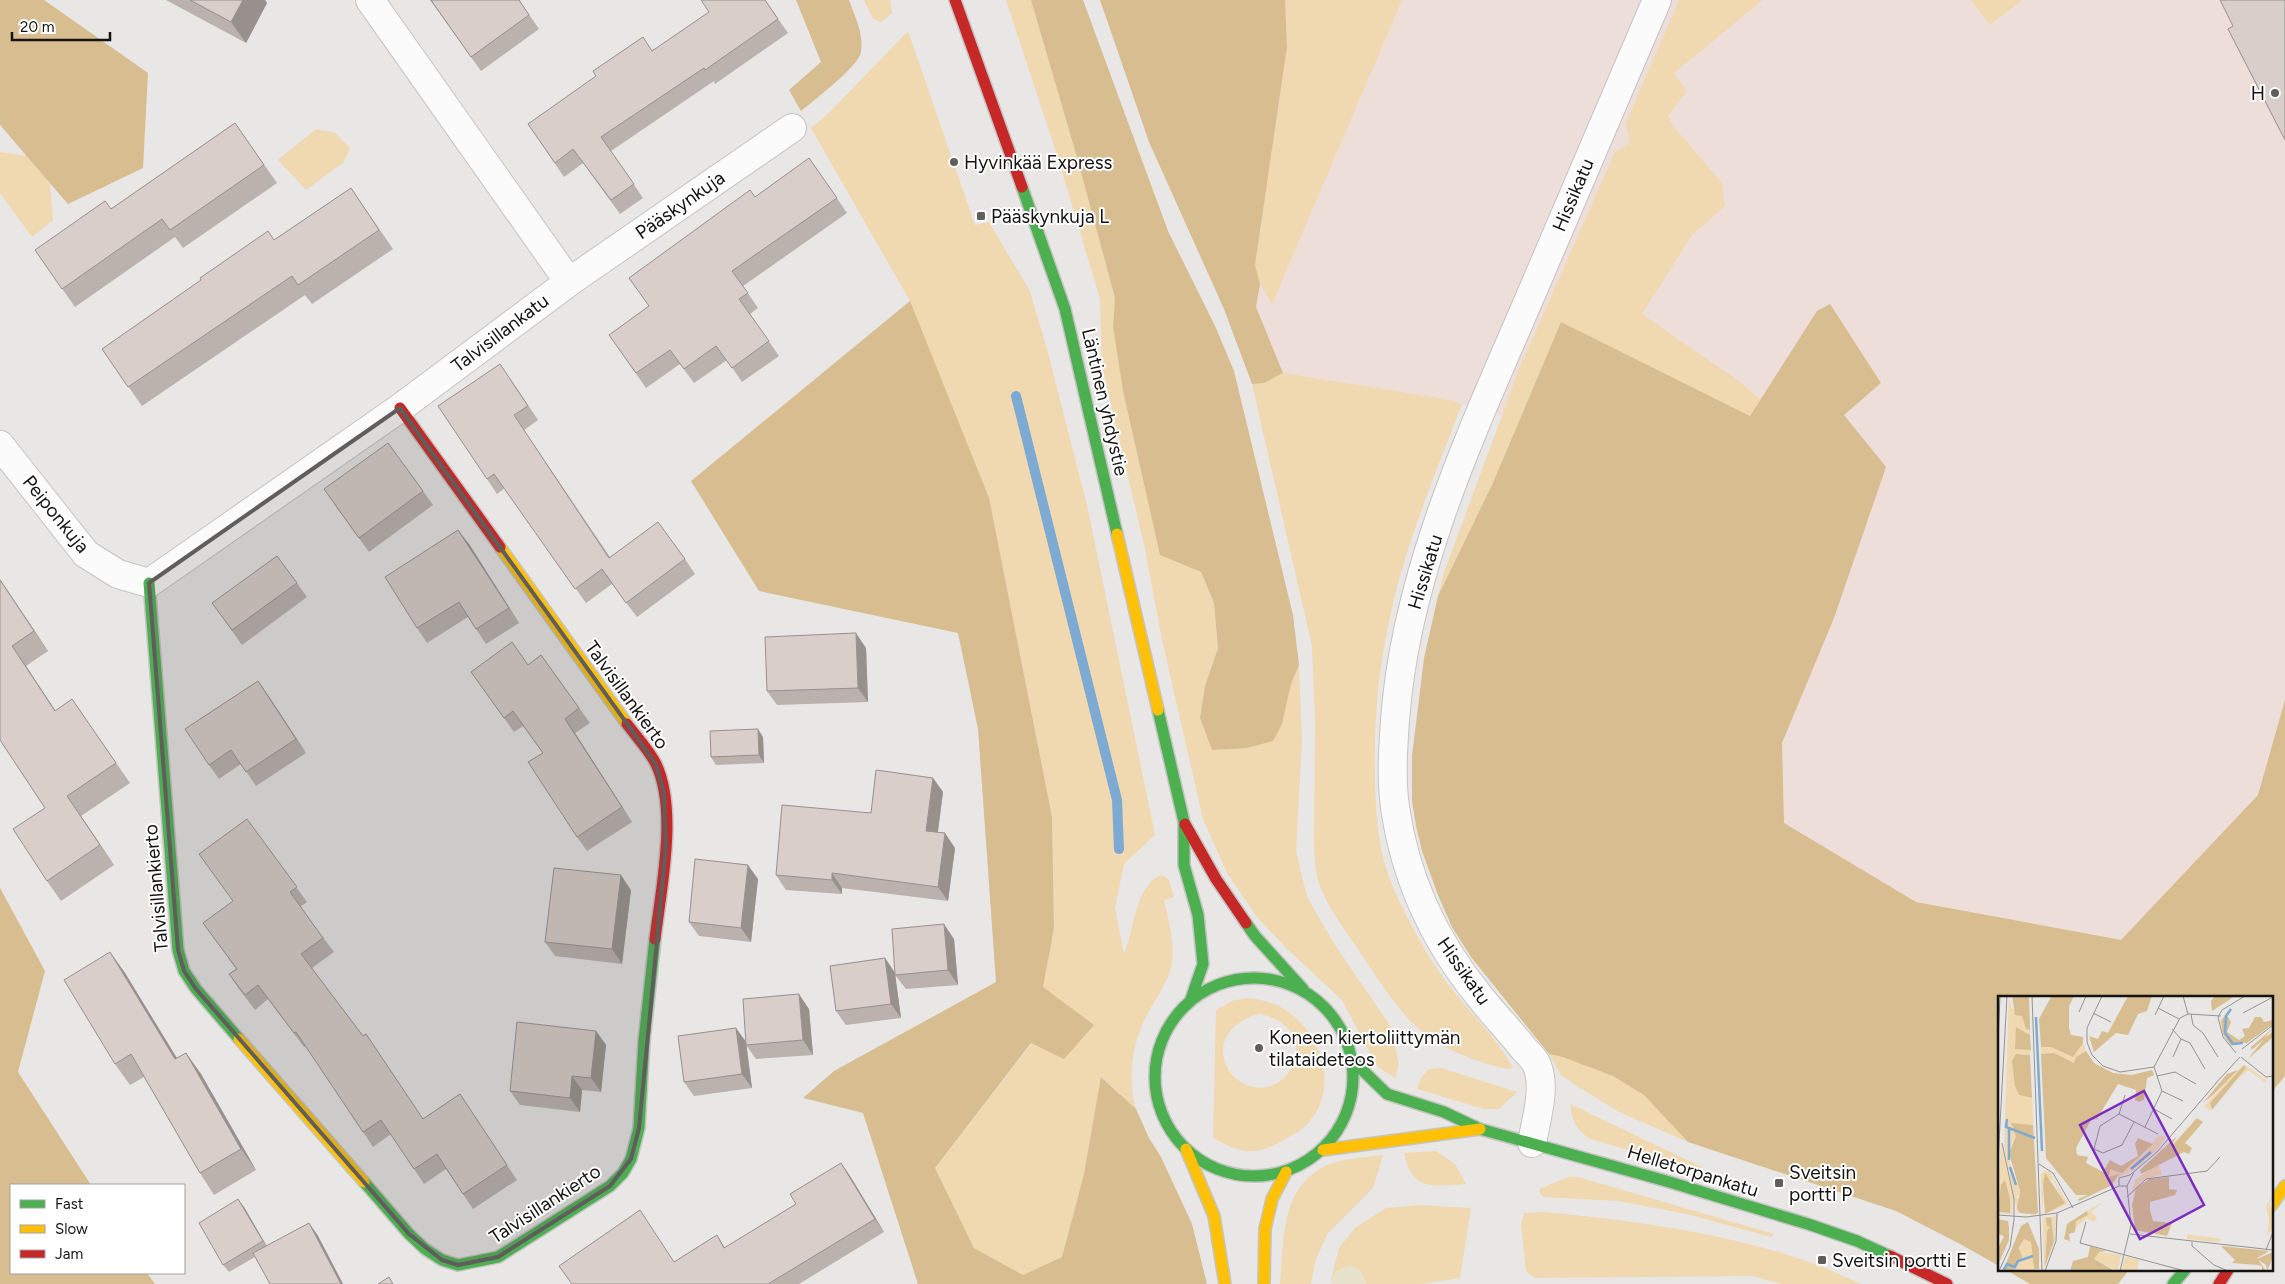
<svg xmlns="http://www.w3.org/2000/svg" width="2285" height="1284" font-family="Figtree,sans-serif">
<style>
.industrial{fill:#eddeda}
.green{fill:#f0d8b0;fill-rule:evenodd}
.forest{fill:#d7bd8f}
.sand{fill:#e8e2cd}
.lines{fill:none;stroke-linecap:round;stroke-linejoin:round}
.stream{stroke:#7caad3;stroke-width:10}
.street-casing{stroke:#c5c4c3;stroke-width:30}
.fast-casing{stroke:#c5c4c3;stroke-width:14}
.slow-casing{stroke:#c5c4c3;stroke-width:14}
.jam-casing{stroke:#c5c4c3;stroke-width:14}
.street{stroke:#fcfbfb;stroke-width:28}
.fast{stroke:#4caf50;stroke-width:11}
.slow{stroke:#ffc107;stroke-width:11}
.jam{stroke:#c62828;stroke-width:11}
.wall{fill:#bbb1ad}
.shaded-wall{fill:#98908d}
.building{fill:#d9cec9;stroke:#98908d}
.marked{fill:#5f5e5c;fill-opacity:0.2;stroke:#5f5e5c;stroke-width:4;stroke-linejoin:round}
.poi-dot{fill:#5f5e5c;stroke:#fff;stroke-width:2}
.labels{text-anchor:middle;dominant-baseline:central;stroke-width:4;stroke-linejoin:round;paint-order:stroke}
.poi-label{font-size:19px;fill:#151413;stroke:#fff;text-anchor:start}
.street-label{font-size:19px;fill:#151413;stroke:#fff}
.inset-river{fill:none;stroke:#7caad3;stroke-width:2.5}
.inset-road{fill:none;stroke:#949391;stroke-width:1}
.view{fill:#7b2cbf;fill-opacity:0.15;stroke:#7b2cbf;stroke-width:2.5}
.inset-edge{fill:none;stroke:#151413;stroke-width:2.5}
</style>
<rect width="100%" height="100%" fill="#e8e7e5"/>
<polygon class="industrial" points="1140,0 2285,0 2285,1039 2271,998 1999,998 1999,1181 1533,425 1445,399 1283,373 1256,307"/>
<g class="green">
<polygon points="864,0 890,0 892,13 882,22 873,19"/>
<polygon points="1006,0 1031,0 1076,154 1115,298 1113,327 1123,391 1160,555 1201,572 1214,603 1218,648 1205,686 1200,718 1212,750 1282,724 1291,684 1299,665 1302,741 1296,851 1307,897 1335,945 1391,1027 1399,1064 1395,1078 1379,1068 1373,1059 1342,1000 1288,950 1257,917 1227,873 1203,819 1162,640 1145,549 1102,366 1100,299 1057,155"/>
<polygon points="1285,0 1402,0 1272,304 1260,284 1255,265 1287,47"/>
<polygon points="1679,0 1763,0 1674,73 1687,91 1668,116 1674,127 1722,183 1725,206 1692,235 1642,314 1743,384 1760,400 1750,416 1561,322 1492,485 1438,596 1443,575 1520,367 1615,152 1630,143 1626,123"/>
<polygon points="1971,0 2022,0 1990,25"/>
<path d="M908 31 975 225 989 222 1030 291 1048 353 1087 505 1155 835 1124 864 1115 908 1124 954C1134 932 1135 883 1162 875L1169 880 1174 897 1164 900C1169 922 1176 946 1171 968 1166 985 1156 998 1148 1013 1132 1042 1127 1077 1136 1109L1102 1077 1084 1174 1062 1257 1023 1275 974 1248 935 1168 1032 1043 1054 928 1052 817 1026 687 910 301 811 128 828 114Z"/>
<polygon points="316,129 335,133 350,148 344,162 306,190 278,160"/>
<polygon points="0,152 27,156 50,183 53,220 32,237 0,193"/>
<path d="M1283 373 1445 399 1462 404C1435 475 1404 547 1389 622 1378 672 1374 721 1375 772 1375 813 1378 856 1396 894 1411 926 1429 960 1451 988 1472 1015 1497 1038 1513 1068L1507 1069C1480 1063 1452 1053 1429 1037 1400 1017 1376 975 1355 945 1344 928 1331 912 1323 893 1316 879 1315 864 1314 848L1315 720 1312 646 1252 384 1264 383Z"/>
<path d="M1246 998C1266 999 1283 1006 1297 1019 1325 1045 1336 1091 1309 1122 1304 1129 1294 1134 1287 1138 1279 1143 1266 1150 1256 1151 1240 1153 1226 1145 1213 1138L1216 1010 1232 1001ZM1259 1014C1328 1027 1288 1108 1243 1083 1236 1079 1230 1074 1227 1067 1214 1040 1235 1020 1259 1014Z"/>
<path d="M1549 1054C1578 1059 1620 1076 1644 1095 1660 1107 1674 1127 1688 1142L1619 1112 1577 1086 1561 1075Z"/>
<polygon points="1441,1068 1517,1092 1499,1109 1484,1109 1417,1089 1421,1078 1429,1069"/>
<path d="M1570 1104 1702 1167 1700 1171 1590 1139C1576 1130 1572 1120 1570 1104Z"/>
<path d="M1436 1151 1455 1164 1466 1184C1434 1186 1412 1192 1404 1153Z"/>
<path d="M1383 1155 1373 1188 1328 1233 1316 1259 1311 1284H1280C1284 1242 1280 1190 1323 1167 1340 1158 1365 1158 1383 1155Z"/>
<polygon points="1569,1177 1578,1177 1774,1234 1771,1237 1687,1214 1618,1201 1544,1197 1541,1195 1539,1189"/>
<polygon points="1419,1205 1471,1208 1460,1278 1421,1284 1366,1284 1366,1282 1336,1271 1330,1284 1339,1248 1356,1227 1386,1208"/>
<path d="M1542 1212C1632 1220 1727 1233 1812 1263 1829 1269 1845 1277 1861 1284H1782L1752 1276 1534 1278 1526 1271 1521 1224 1524 1213Z"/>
</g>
<g class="forest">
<polygon points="0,0 44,0 148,73 143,168 68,204 0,125"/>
<path d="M796 0H849C855 17 864 34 861 52 860 65 813 101 801 111L789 90 821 62Z"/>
<polygon points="1031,0 1083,0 1168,231 1216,328 1234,371 1293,615 1299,665 1291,684 1282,724 1273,741 1247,748 1212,750 1200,718 1205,686 1218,648 1214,603 1201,572 1160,555 1123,391 1113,327 1115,298 1076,154"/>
<polygon points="1100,0 1285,0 1287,47 1255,265 1260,284 1256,307 1283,373 1264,383 1252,384 1224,309 1149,142"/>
<polygon points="910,301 989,498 1052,817 1054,928 1043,987 1094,1025 1064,1059 1031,1043 935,1168 974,1248 1023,1275 1062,1257 1084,1174 1101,1077 1136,1109 1149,1138 1161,1157 1192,1224 1207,1284 918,1284 863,1113 803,1098 834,1071 996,982 978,729 958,633 759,591 691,481"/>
<polygon points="1830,304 1881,383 1844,415 1886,467 1834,618 1782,743 1784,823 1916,902 2121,940 2258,795 2285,700 2285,1076 2271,1093 2271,998 1999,998 1999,1266 1962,1245 1896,1211 1688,1142 1644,1095 1613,1076 1563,1057 1549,1054 1471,957 1452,927 1438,895 1422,851 1416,826 1412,801 1412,756 1424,658 1438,596 1492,485 1561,322 1750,416 1817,311"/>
<polygon points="0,888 45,971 18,1072 91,1185 11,1185 11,1273 147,1273 155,1284 0,1284"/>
<polygon points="2006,1270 2129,1270 2118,1284 2030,1284"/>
</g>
<polygon class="sand" points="1350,1265 1361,1271 1366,1284 1331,1284 1336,1271"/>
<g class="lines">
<polyline class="stream" points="1016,396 1117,800 1119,849"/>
<g class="street-casing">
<g id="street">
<polyline points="370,0 569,282"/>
<polyline points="0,445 86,554 118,574 149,583 400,408 569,282 792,128"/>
<path d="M1532 1143C1536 1119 1547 1086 1536 1063 1533 1058 1528 1053 1524 1049 1510 1031 1494 1015 1480 997 1435 942 1405 878 1395 807 1391 779 1393 749 1395 720 1406 571 1472 432 1530 297 1572 198 1615 99 1657 0"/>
</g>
</g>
<g class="fast-casing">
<g id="fast">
<polyline points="1022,187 1065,309 1117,534"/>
<polyline points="149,583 178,950 184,971 196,989 239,1039"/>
<polyline points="1158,710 1184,822 1184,865 1198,915 1203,964 1191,999"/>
<polyline points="1246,923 1255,936 1303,989"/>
<circle cx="1254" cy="1077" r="99"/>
<polyline points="1351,1059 1387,1094 1444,1112 1480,1129 1666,1181 1808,1224 1857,1241 1890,1256"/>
<polyline points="364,1182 409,1234 425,1249 442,1260 458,1265 498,1257 610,1186 623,1173 631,1159 639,1128 644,1041 655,939"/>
<polyline points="2173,1284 2185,1270"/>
</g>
</g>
<g class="slow-casing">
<g id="slow">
<polyline points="1117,534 1158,710"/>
<polyline points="500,547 627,724"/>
<polyline points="239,1039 364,1182"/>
<polyline points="1186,1149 1214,1216 1225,1284"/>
<polyline points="1323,1150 1480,1129"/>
<polyline points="2271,1206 2285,1186"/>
<polyline points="1264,1284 1265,1229 1272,1199 1286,1172"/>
</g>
</g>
<g class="jam-casing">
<g id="jam">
<polyline points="955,0 1022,187"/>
<polyline points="400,408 500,547"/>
<path d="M627 724C636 736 649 750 656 764 678 810 661 889 655 939"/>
<polyline points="1185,824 1216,879 1246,923"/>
<polyline points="1890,1256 1947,1284"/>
<polyline points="2219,1284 2228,1270"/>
</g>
</g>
<use href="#street" class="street"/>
<use href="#fast" class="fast"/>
<use href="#slow" class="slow"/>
<use href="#jam" class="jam"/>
</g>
<g class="wall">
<polygon points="166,0 265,0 267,3 246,43"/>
<polygon points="430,0 519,0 539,29 481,71"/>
<polygon points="765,0 788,33 715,84 714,81 611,151 643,198 620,214 583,163 564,177 528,124 652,50"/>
<polygon points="235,123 277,183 183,248 175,237 75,307 35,250 111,209"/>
<polygon points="809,158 847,213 743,286 758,308 750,314 779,356 742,382 727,360 694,383 680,364 646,388 609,335 649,306 755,197"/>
<polygon points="351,188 393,249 312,304 305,295 142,406 102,349 274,240"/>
<polygon points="510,378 538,420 524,430 610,557 685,559 695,574 637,617 612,584 586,603 505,488 497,494 487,479"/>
<polygon points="423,491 433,505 369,552 334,504"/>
<polygon points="469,544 519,623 486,644 468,617 427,643 417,628"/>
<polygon points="0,579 48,651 26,666 55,711 72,699 130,783 81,816 114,865 61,901 47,881 45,808 0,740"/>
<polygon points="297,583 307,597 242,645 212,603"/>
<polygon points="866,648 868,702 777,705 767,691"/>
<polygon points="541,655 590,723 575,733 632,822 587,851 577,837 543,753 523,726 514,732 471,672 528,665"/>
<polygon points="258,681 306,753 256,786 241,764 219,779 209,765"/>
<polygon points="763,737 764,763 716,765 711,757"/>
<polygon points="933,778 943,792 938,832 955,848 948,901 842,888 842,894 786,890 776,875 871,813"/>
<polygon points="247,819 307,902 300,907 334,952 312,968 423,1119 460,1094 517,1180 473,1209 446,1169 424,1184 391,1134 373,1147 306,1046 304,1047 268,999 255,1010 239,989 229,974 236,969 203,923 233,902"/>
<polygon points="758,879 751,942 699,936 689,922"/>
<polygon points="631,890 622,964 555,956 545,942"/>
<polygon points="954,939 958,985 906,989 895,975 901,1018 846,1025 836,1011 885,958 895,973"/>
<polygon points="110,952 125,973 177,1058 186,1053 201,1074 256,1170 214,1195 200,1173 144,1077 130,1085 115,1064"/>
<polygon points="809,1009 813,1055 756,1059 746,1045"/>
<polygon points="736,1028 746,1042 752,1088 694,1096 684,1082"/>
<polygon points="596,1031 606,1045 601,1092 582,1090 580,1112 520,1105 510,1091"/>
<polygon points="841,1163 850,1176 884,1232 799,1284 572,1284 674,1262 717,1235 725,1248 796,1204"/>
<polygon points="244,1207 267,1246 309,1223 318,1236 343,1284 270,1284 255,1257 229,1272 223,1265"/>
</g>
<g class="shaded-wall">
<polygon points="243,0 265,0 267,3 246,43 231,22"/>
<polygon points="458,530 469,544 519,623 509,608"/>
<polygon points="0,579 48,651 34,631"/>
<polygon points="856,633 866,648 868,702 858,688"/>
<polygon points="12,646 26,666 69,731 55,711"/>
<polygon points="258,681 268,695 306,753 296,739"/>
<polygon points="565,719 575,733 632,822 622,807"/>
<polygon points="758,729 763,737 764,763 759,755"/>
<polygon points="933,778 943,792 936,845 926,831"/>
<polygon points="67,796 81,816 114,865 100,845"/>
<polygon points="945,833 955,848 948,901 938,887"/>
<polygon points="748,865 758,879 751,942 741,928"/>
<polygon points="832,873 842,888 842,894 832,880"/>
<polygon points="621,875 631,890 622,964 612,949"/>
<polygon points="944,924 954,939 958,985 948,970"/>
<polygon points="110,952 125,973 190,1080 175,1059"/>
<polygon points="885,958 895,973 901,1018 891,1004"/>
<polygon points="799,994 809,1009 813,1055 803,1040"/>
<polygon points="736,1028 746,1042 752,1088 742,1074"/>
<polygon points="596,1031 606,1045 601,1092 591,1078"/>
<polygon points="186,1053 201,1074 256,1170 241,1149"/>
<polygon points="572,1076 582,1090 580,1112 570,1098"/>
<polygon points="841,1163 850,1176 884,1232 875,1219"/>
<polygon points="238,1199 244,1207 268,1249 263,1241"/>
<polygon points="309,1223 318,1236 343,1284 341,1284"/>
</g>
<g class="building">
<polygon points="190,0 243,0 231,22"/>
<polygon points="431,0 519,0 529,15 471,57"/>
<polygon points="701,0 765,0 778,19 705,70 704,68 601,137 634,184 611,200 573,149 555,163 528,124 596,76 593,71 643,37 652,51 709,12"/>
<polygon points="2220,0 2285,0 2285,140 2228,29 2233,26"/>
<polygon points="235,123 264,165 170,230 162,219 62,289 35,250 105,201 111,209"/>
<polygon points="809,158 837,198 732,271 748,293 739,299 769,341 732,368 716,346 684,369 670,350 636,373 609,335 649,306 629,278 750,190 755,197"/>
<polygon points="351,188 379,230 298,285 292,276 128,387 102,349 201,280 200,278 268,231 274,240"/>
<polygon points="500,364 528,406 514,415 609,558 658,522 685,559 626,603 602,569 575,589 494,474 487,479 438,406"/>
<polygon points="388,443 423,491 359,538 324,489"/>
<polygon points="458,530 509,608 476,629 459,602 417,628 385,577"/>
<polygon points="277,556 297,583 232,630 212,603"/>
<polygon points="0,580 34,631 12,646 55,711 72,699 116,763 67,796 100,845 47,881 13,829 45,808 0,740"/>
<polygon points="856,633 858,688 767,691 765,637"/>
<polygon points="512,642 528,665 541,655 579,708 565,719 622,807 577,837 528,762 543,753 513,711 504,718 471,672"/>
<polygon points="258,681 296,739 246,772 231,750 209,765 185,729"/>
<polygon points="758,729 759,755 711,757 710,731"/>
<polygon points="876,770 933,778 926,831 945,833 938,887 832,873 832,880 776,875 782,805 871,813"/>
<polygon points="247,819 297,887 290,892 323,938 301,954 363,1036 366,1034 423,1119 460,1094 507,1165 463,1194 437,1154 414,1169 381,1120 363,1132 296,1032 294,1033 258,985 245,995 229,974 237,969 203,923 233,901 199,854"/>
<polygon points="695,859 748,865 741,928 689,922"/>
<polygon points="554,868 621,875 612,949 545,942"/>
<polygon points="944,924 948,970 895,975 892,929"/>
<polygon points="110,952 175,1059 186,1053 241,1149 200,1173 131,1054 115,1064 64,980"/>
<polygon points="885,958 891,1004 836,1011 830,966"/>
<polygon points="799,994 803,1040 746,1045 743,999"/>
<polygon points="517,1022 596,1031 591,1078 572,1076 570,1098 510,1091"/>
<polygon points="736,1028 742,1074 684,1082 678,1036"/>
<polygon points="841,1163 875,1219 768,1284 572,1284 559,1266 640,1210 674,1262 717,1235 724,1248 796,1204 790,1194"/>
<polygon points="238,1199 263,1241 223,1265 199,1223"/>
<polygon points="309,1223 341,1284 270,1284 253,1253"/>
<polygon points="389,1277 393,1284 378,1284"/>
</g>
<path class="marked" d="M400 408 656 764 664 793 666 848 639 1128 631 1159 610 1186 498 1257 458 1265 442 1260 409 1234 196 989 184 971 178 950 149 583Z"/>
<g class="poi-dot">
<circle cx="2275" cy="93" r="5"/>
<circle cx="954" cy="162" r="5"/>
<rect x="976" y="211" width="10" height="10" rx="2.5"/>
<circle cx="1259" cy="1048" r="5"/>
<rect x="1774" y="1178" width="10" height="10" rx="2.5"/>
<rect x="1817" y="1255" width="10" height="10" rx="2.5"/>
</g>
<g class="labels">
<g class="poi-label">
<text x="2265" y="93" text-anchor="end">H</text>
<text x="964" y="162">Hyvinkää Express</text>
<text x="991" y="216">Pääskynkuja L</text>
<text x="1269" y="1037">Koneen kiertoliittymän<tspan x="1269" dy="22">tilataideteos</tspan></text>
<text x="1789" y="1172">Sveitsin<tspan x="1789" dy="22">portti P</tspan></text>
<text x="1832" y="1260">Sveitsin portti E</text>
</g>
<g class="street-label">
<text transform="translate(1573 195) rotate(-67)">Hissikatu</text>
<text transform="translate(680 205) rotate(-35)">Pääskynkuja</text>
<text transform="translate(500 333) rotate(-37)">Talvisillankatu</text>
<text transform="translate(1105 402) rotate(77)">Läntinen yhdystie</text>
<text transform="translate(56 514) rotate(51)">Peiponkuja</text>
<text transform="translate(1425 572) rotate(-73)">Hissikatu</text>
<text transform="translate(627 695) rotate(54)">Talvisillankierto</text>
<text transform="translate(156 888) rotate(-95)">Talvisillankierto</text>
<text transform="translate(1464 971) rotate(55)">Hissikatu</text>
<text transform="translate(1693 1171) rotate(17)">Helletorpankatu</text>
<text transform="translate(545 1204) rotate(-33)">Talvisillankierto</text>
</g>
</g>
<g transform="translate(1998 996)">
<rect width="275" height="275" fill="#e8e7e5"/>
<path d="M11 0 13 11 24 20 28 33 32 34V39L19 31 17 45 33 54 32 59 22 57 19 92 21 99 34 102 35 129 13 128 18 140 13 148 12 167 22 195 19 202 39 219 19 216 6 150ZM85 47 88 55 78 61 76 67 56 57 43 58V51H53L74 60ZM245 69H247L268 84V87L250 74 239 84 248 72 246 69 212 107 213 115 206 110ZM161 139 168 141 159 154 135 175H129L133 176 121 181 109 180 112 172 121 174 133 169 147 157ZM3 148 15 202 14 218 0 217 12 216 3 189 0 213ZM160 167 164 178 143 185 133 199 137 184ZM48 174 52 176 70 208 50 217 62 198 55 184 47 182 44 218 43 178ZM275 198 271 208 275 215V231L269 241 271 224 268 210ZM106 205 93 216 99 222 96 226 89 222 77 232 78 225 90 219 89 215ZM58 220 57 244 46 273 45 222 49 221V229L52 231 49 235 47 268 56 245 53 221ZM189 238 192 239 224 243 220 246 189 243ZM26 243 33 246 36 275H14ZM101 256 123 259 120 275 96 263ZM130 261 141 264 139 275H123L127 262Z" fill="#f0d8b0"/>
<path d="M14 0H31L32 34 28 33 24 20 17 19ZM76 0 71 10V32L73 39 85 41V47L75 61 53 51H43L41 23 53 1ZM130 0H154L149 15 140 18 130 39 118 37 96 56 91 40 100 43 104 35 110 37ZM217 0H237L214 15 213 5ZM228 18 233 26 229 36 241 44 247 40 244 33 251 32 257 21H263L266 26 275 24V28L249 47 241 46 233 50 225 38 223 25ZM18 31 32 39 33 54 17 53ZM275 32 266 42 275 36V41L250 63 266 43 256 52 253 54V51ZM88 55 96 67 115 77 134 79 154 74 156 79 149 82 146 104 141 106 137 104 138 94 120 88 99 123 93 124 78 152 79 159 90 161 88 167 105 176 112 164 123 170 140 160 137 148 140 142 155 148 124 177 112 173 111 181 121 178 114 189 81 205 80 203 90 199H78L48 162 43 58 56 57 76 67 78 61ZM18 58 32 59 34 102 21 99 17 90 14 65ZM246 69 248 72 214 114 212 107ZM240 74 216 98 205 107 229 78ZM199 122 205 126 187 147 194 152 191 158 186 156 143 178 142 174 179 140 172 152ZM13 127 35 129 40 217 37 218 22 217 19 212 22 195 11 157 18 140ZM47 177 67 207 47 218 45 188ZM171 181V193L179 194 177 199 152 206V214L155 225 174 227 169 240 137 234 134 209 138 192 151 183ZM7 184 12 203V217L0 216 3 189ZM89 215 90 219 78 225 77 236 71 238 72 245 66 243 69 228ZM53 221 56 245 47 270 49 235 52 231 49 230 48 222ZM0 223 10 225 11 232V244L0 269V252L6 240 0 238ZM30 226 41 253V273H36L33 246 26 243 21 252 24 261 15 275H5L23 230ZM92 250 108 255 101 256 96 263 117 275H72L75 265 90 261ZM223 250 271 255 259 262 268 275H264V270L260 269 234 267 237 264ZM275 256V261L269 275 268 269 259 263Z" fill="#d7bd8f"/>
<path class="inset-river" d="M233 13 228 20 227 37 235 48 245 47M38 21 44 155M9 123 8 131 37 142M11 164V132M12 171 18 189M133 173 153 156M5 275 9 268 17 271 20 265 35 260"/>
<path class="inset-road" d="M34 0 44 275M104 0 89 32V46L94 59 105 70 122 76 156 71M185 0 190 18M160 12 181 23M81 16 88 0M95 17 113 26M245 17 275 1M193 18 195 29 205 37 220 61M157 19 166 0M220 21 225 41 238 57M220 21 224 14 247 0M174 33 183 43 192 47 207 73M0 46 2 0M244 53 275 29M175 61 183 43M243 61 268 81 275 80M156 71 182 22 190 18 223 20M159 80 177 76 198 88M217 88 242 61M164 95 185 105M156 113 174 123M121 118 102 130 96 153 105 157 124 149 136 126M121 118 160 138M121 118 127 99M147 131 164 95 156 71M0 165 9 0M41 168 55 177 75 212M136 176 129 190H121V182L132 179 159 156 219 86M129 201 148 183 209 175 222 161M0 219 28 221 59 217 121 190M88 226 82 247 187 275M132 238 275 254M194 246V250L216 269 230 275M268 254 275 236M1 275 12 251 16 224V203L4 147M47 275 58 245 59 217M122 275 133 229 129 190"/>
<path class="view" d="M146 95 206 209 142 243 82 129Z"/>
<rect width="275" height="275" class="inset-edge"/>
</g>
<rect x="10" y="1184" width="175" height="90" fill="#ffffff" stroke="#a1a1a1"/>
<rect x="20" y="1200" width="25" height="8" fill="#4caf50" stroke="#a1a1a1"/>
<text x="55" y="1209" font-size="15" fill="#151413">Fast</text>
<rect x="20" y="1225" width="25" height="8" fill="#ffc107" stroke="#a1a1a1"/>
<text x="55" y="1234" font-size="15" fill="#151413">Slow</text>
<rect x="20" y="1250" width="25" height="8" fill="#c62828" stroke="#a1a1a1"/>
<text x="55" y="1259" font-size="15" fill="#151413">Jam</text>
<path d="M12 32v8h98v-8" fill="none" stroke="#151413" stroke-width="2.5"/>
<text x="20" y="32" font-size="15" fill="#151413" stroke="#ffffff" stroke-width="4" paint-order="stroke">20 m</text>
</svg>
